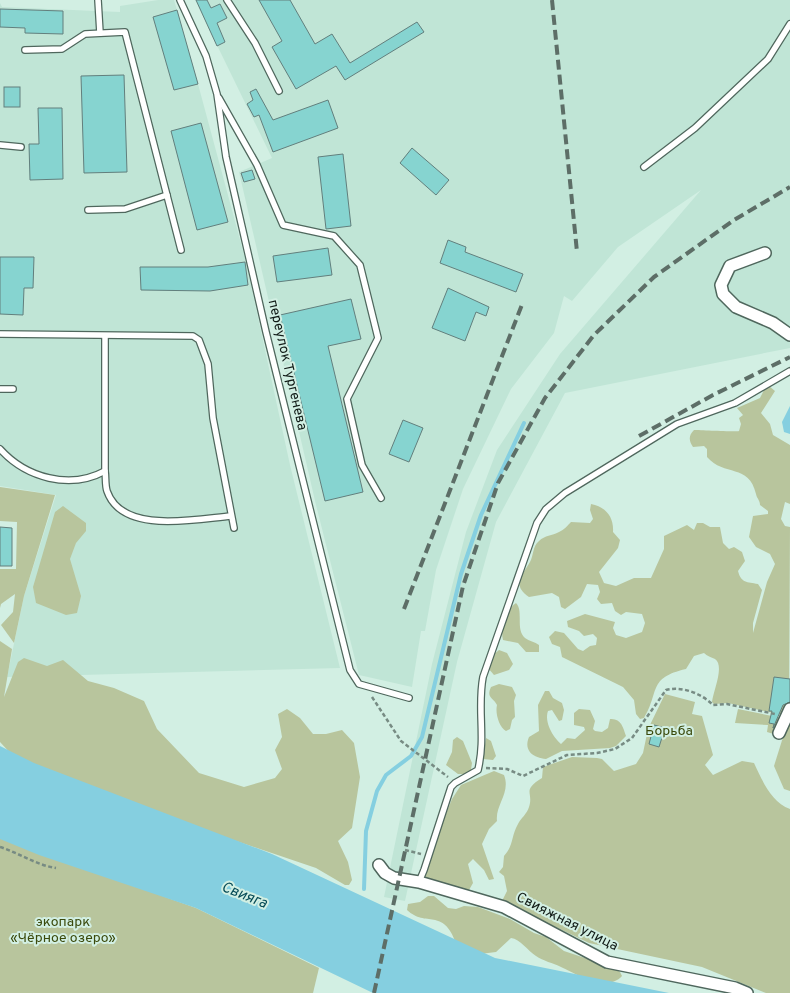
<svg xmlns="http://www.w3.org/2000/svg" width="790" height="993" font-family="Overpass,sans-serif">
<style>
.built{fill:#c0e5d6}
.green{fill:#b8c59d}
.water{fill:#85cfe0}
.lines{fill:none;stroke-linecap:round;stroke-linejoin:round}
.stream{stroke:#85cfe0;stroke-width:4}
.building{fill:#86d4d0;stroke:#627f7d}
.service-casing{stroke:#4f675d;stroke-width:8}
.minor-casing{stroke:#4f675d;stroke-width:14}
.path{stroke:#778b83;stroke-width:2.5;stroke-dasharray:4 2.5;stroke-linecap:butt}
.service{stroke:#fff;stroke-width:5.5}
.minor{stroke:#fff;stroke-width:11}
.rail{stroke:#5d6e67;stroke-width:4;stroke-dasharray:10 5;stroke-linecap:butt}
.labels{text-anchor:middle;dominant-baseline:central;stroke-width:4;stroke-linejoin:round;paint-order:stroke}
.street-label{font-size:14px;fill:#111b17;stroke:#d2efe3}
.park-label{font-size:14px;fill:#3a490b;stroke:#d2efe3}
.water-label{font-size:15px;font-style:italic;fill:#064b57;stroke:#d2efe3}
</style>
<rect width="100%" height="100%" fill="#d2efe3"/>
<g class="built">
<polygon points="158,0 174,0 198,84 246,262 290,465 340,668 7,677 24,596 56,495 0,486 0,3 2,7 120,12 120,6"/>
<polygon points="195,0 790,0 790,348 565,393 496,522 457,662 405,901 384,897 432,664 466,532 497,450 560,354 701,190 618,247 572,301 564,296 554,333 511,389 463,489 436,570 425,631 421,631 412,687 359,675 316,505 239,172 272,158"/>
</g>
<g class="green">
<path d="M769 386 775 391 761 413 770 424 773 435 790 445V504L785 502 781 519 785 526 790 527 789 703 782 715 728 703 714 704 712 702C713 691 725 666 715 659 711 657 707 656 704 653L694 656 686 669C647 678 660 692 644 718L640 719 636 714 634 700 623 687 562 657 560 647 552 644 549 637 555 631 564 633 578 649 583 651 590 646 596 645 597 638 593 634 584 636 579 631 568 627 567 621 585 614 615 622 613 628 616 635 626 638 642 632 645 623 642 614 626 612 621 615 615 611 612 603 601 604 597 599 600 592 598 585 587 584 581 597 565 609 561 607 559 597 552 593 529 597C512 585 521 577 530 562 534 555 532 547 539 541 545 535 552 536 559 532 564 530 568 525 571 522L590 523 593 519 590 510 591 504C606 507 614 517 613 532L620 540 618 548 599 572 604 583 616 586 634 578H651L664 549V536L687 525 694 530 697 523H703L710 527H720L723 543 729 549 734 547 742 552 745 561 738 571C741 583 747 582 758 584L762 590 753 623V633L767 582 775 564 770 554 756 547 749 537 753 516 768 514V511L760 505C760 500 757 499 756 494 749 463 724 477 707 457V449L704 446 693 447C689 441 688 436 694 430 701 430 735 432 739 431L741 424 739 418 743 415 737 408 760 398 765 388Z"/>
<polygon points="0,487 55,495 24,596 14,643 1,625 13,612 15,594 1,604 0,608 0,569 16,569 17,522 0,521"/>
<polygon points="63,506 86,523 86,531 76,543 70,559 81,596 77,613 66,615 36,603 33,587 55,512"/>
<path d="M516 603C524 611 515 629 525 638 529 641 535 642 539 645V652H526L518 643 503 640C500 628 505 611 516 603Z"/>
<polygon points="0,641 12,649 4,697 18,662 24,658 47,666 63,660 88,681 114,688 144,701 157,729 199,773 244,787 275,778 282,769 275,750 282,737 278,714 287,709 300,718 313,734 326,734 342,730 354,743 360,777 352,828 338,841 348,862 352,880 349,885 345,885 316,868 26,770 0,742"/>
<polygon points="499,650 507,653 513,664 509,670 494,675 488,668 493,655"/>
<path d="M499 684 512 687 516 695 514 701 515 717 512 720 510 729 506 731C499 727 495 713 497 705 493 697 486 698 491 687Z"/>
<path d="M545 691H549L553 698 562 703 564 710 562 720 559 721 552 710 548 711C544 722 553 737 561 744L567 738 575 739 585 730 584 727 574 725V713L579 709 590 710 595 721 593 729 595 731 602 732 608 728 610 719C621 718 623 727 626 736L616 746 610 748 562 751 546 759C534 758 523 751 529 737L539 731 538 705Z"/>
<path d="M665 694 695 702 692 714 702 716 713 755 705 765 713 775 742 761 754 763C762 780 771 802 790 809V993H766L702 967 589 943 502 901 507 891 504 876 499 872 503 867 504 856C514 845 511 836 518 824 521 818 527 814 529 807 534 792 521 791 542 778L543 767 572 757 597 758 602 759 614 771 636 764 643 753 648 729Z"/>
<polygon points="738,709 782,718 777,735 767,732 768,725 735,723"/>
<polygon points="790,715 790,791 784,789 774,766"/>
<polygon points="457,737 463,741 472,763 471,770 466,774 458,774 446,765 452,752 453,740"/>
<polygon points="486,738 491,741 496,756 493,760 483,759"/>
<path d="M494 771 504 775C511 793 495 805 497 821L489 829 482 844 494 879 489 880 484 870 473 859 468 864 473 883 469 890H459L445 883 431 884 424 875 434 843 452 799 461 785Z"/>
<polygon points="0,838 196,908 319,968 313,993 0,993"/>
<path d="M428 896H434L448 908 456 909 464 906 478 907 510 919 534 933 546 937 564 951 612 967 620 972 622 976C607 993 576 974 561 967 553 963 543 961 536 956 528 951 520 939 511 938L496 952 480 954 456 943C443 907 426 928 407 910L408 904 420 902Z"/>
</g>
<g class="water">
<polygon points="790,406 790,434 784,432 782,422"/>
<polygon points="0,746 34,763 272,854 495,958 669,993 373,993 196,908 39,855 0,839"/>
</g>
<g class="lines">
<polyline class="stream" points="364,889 366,831 377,791 386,775 411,756 422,737 461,574 481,515 524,423"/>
</g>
<g class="building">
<polygon points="196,0 207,0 211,8 220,4 227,18 217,23 225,42 217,46"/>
<polygon points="259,0 290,0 315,44 332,34 350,63 417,22 424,32 345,80 336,66 296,89 272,47 282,41"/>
<polygon points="0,9 63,11 63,34 25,33 25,28 0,27"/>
<polygon points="177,10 198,84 174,90 153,17"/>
<polygon points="124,75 127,172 84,173 81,76"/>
<rect x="4" y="87" width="16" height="20"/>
<polygon points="256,89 273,120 328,100 338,128 273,152 259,115 254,117 247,104 253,100 250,92"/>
<polygon points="38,108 62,108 63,179 30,180 29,144 39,144"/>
<polygon points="201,123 228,222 197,230 171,131"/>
<polygon points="412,148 449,180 436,195 400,163"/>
<polygon points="343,154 351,226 326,229 318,157"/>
<polygon points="252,170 255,179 244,182 241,173"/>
<polygon points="448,240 466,247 465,252 523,274 516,292 440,263"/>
<polygon points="328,248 332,275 277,282 273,256"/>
<polygon points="0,257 34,257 33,288 24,288 23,315 0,314"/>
<polygon points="245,262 248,285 210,291 141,290 140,267 208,267"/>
<polygon points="448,288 489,307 486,316 476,312 465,341 432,328"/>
<polygon points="351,299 361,339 328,346 363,492 325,501 280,315"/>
<polygon points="403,420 423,428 409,462 389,454"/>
<polygon points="0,527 12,528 12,566 0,566"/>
<polygon points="774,677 790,679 790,702 783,705 773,728 774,724 769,723 772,711 769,711"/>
<polygon points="654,725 665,728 659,747 649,744"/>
</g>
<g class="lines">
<g class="service-casing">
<g id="service">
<polyline points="98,0 100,33"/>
<polyline points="180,0 206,56 217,94 226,157 266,332 350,670 359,684 409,698"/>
<polyline points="227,0 255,43 279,91"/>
<polyline points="25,50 62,49 85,34 125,32 181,250"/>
<polyline points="219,98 257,165 283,225 334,236 360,265 378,338 347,399 362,465 381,498"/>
<polyline points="0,145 21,147"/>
<polyline points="644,167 695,128 768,59 790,24"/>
<polyline points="88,210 125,209 167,195"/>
<polyline points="0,334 193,336 199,340 208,364 213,418 234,528"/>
<polyline points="0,389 13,389"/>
<path d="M0 449C26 478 70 490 105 471V336"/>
<path d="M105 471C106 477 105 485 107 491 122 535 196 519 231 516"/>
<path d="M419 882 424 870 451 787 455 783 478 770C486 736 477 709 483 677L537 523 546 509 565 493 677 424 735 403 790 371"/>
</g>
</g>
<g class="minor-casing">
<g id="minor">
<polyline points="765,253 730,266 721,285 723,294 736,307 773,323 790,335"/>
<polyline points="779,733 790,709"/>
<polyline points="379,865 385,873 394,878 419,882 504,907 607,962 735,988 747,993"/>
</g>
</g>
<g class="path">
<polyline points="372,697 401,741 448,777"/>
<path d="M486 768 507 769 523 776 567 755 597 753 615 749 632 738 666 690C682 686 701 693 713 705L727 704 775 714"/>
<path d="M0 847C19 853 36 865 56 868"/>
<polyline points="405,850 421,854"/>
</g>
<use href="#service" class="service"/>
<use href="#minor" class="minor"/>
<g class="rail">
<polyline points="552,0 577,252"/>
<polyline points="639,436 713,395 790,357"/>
<polyline points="404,609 523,302"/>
<polyline points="374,993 463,586 498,483 545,398 594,335 654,277 734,220 790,187"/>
</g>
</g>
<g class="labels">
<g class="street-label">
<text transform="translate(287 365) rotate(77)">переулок Тургенева</text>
<text transform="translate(567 922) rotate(27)">Свияжная улица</text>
</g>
<g class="park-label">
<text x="669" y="731">Борьба</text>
<text x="63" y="922">экопарк<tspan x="63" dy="16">«Чёрное озеро»</tspan></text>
</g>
<g class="water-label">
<text transform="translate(244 896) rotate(22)">Свияга</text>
</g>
</g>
</svg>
